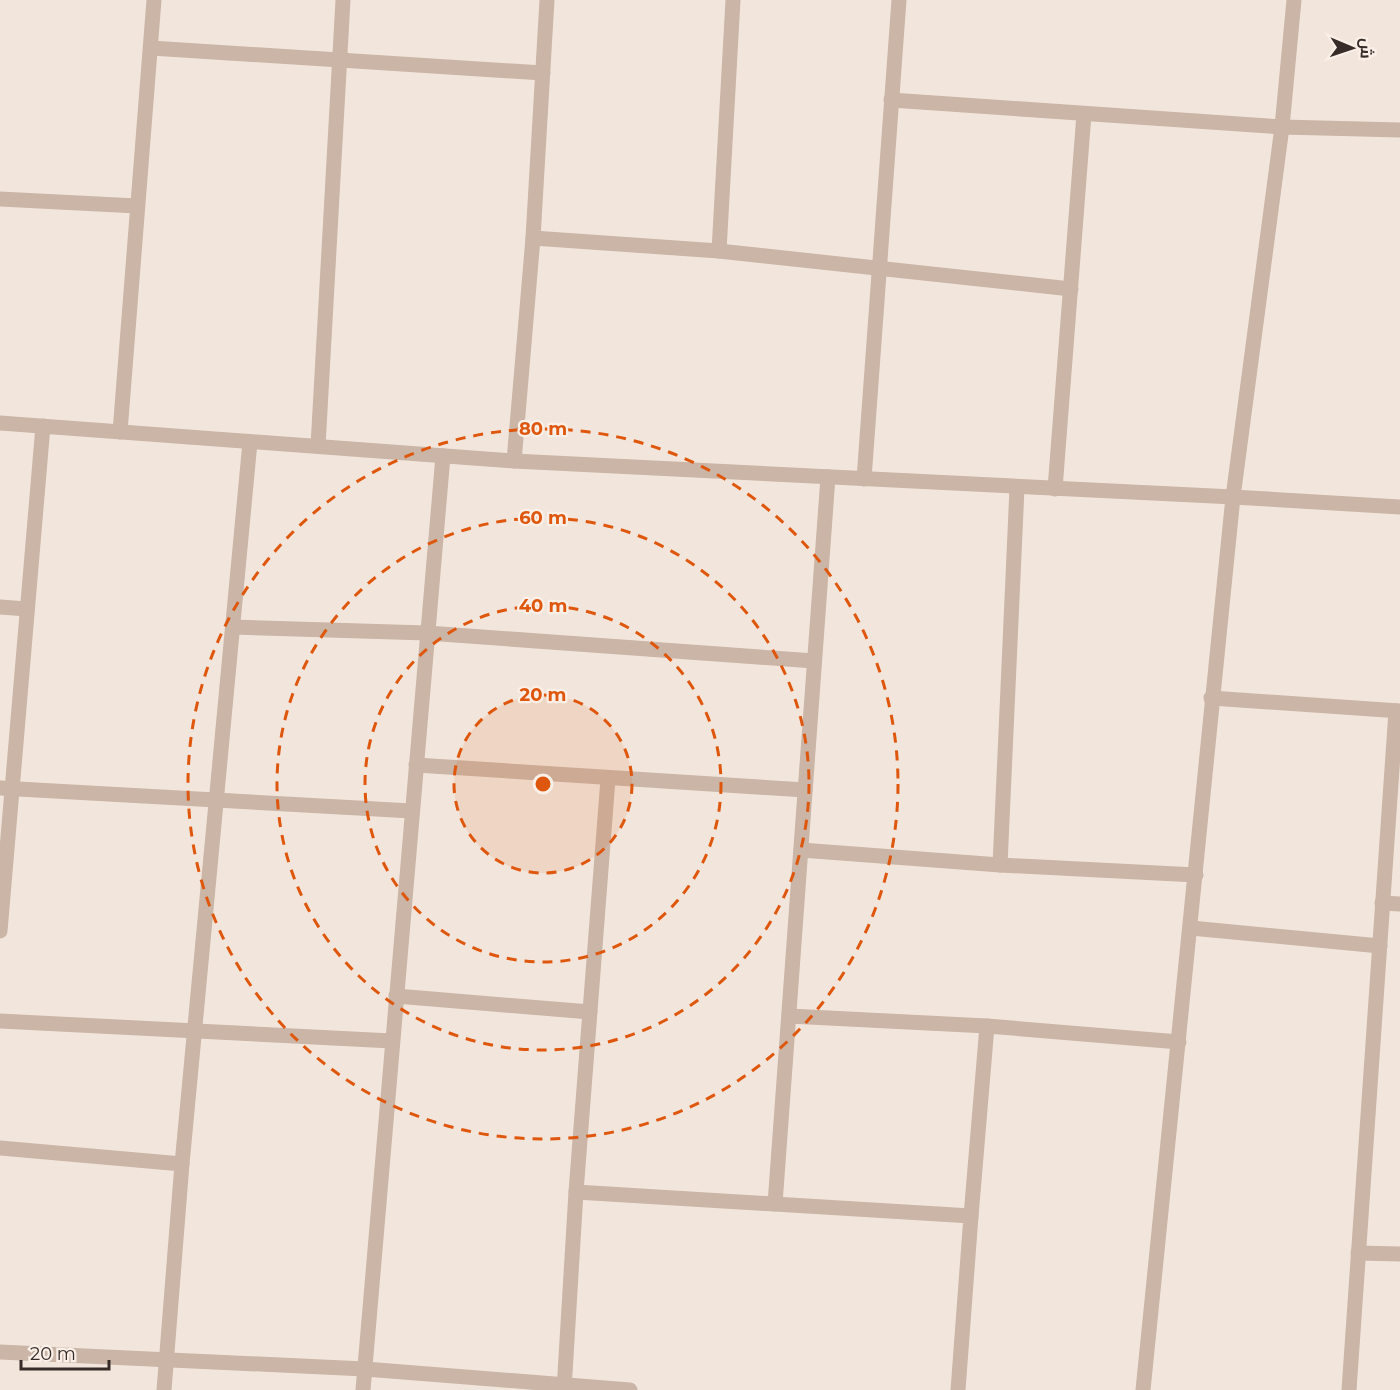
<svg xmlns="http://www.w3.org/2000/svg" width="1400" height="1390" font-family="Montserrat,Cairo,sans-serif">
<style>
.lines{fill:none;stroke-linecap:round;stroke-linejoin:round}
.minor{stroke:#cab5a7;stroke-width:15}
.tertiary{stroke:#cab5a7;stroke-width:15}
.ring{fill:none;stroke:#df570d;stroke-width:3;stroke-dasharray:10 8}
.centre{fill:#df570d;stroke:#faf0e8;stroke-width:3}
.ring-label{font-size:18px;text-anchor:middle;font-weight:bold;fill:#df570d;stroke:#faf0e8;stroke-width:4.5;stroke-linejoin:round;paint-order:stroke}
</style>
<rect width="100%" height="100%" fill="#f2e6dc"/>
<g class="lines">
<g class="minor">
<polyline points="151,48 543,73"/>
<polyline points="891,100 1282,127 1400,130"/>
<polyline points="0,199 137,206"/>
<polyline points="533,238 719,251 1071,289"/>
<polyline points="719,251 733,0"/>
<polyline points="0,423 514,461 1233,497 1143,1390"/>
<polyline points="120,432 154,0"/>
<polyline points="318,446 343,0"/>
<polyline points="514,461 533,238 547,0"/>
<polyline points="864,479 899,0"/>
<polyline points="1055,489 1084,114"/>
<polyline points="0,607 27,609"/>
<polyline points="233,627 427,633 814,661"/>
<polyline points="1211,698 1400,711"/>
<polyline points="416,765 805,790"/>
<polyline points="0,788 412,811"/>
<polyline points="801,850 1000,865 1196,875"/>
<polyline points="1000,865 1017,488"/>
<polyline points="1382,903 1400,904"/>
<polyline points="1191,928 1380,946"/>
<polyline points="0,931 43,426"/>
<polyline points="396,996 590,1012"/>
<polyline points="789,1016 987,1026 1179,1042"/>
<polyline points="0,1021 392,1041"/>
<polyline points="0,1148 182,1164"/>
<polyline points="576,1192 971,1216 958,1390"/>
<polyline points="775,1204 828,477"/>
<polyline points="971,1216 987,1026"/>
<polyline points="1358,1253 1400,1254"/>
<polyline points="0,1352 365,1369 630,1390"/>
<polyline points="164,1390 182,1164 250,442"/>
<polyline points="363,1390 443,456"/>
<polyline points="564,1390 576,1192 608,779"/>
<polyline points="1349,1390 1396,711"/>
</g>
<polyline class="tertiary" points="1294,0 1282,127 1233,497 1400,507"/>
</g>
<circle cx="543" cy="784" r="89" fill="#df570d" fill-opacity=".12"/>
<g class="ring">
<circle cx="543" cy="784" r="89"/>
<circle cx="543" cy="784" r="178"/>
<circle cx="543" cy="784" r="266"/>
<circle cx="543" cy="784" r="355"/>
</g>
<circle cx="543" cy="784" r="9" class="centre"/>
<g class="ring-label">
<text x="543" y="435">80 m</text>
<text x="543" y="524">60 m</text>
<text x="543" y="612">40 m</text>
<text x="543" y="701">20 m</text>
</g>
<g transform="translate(1352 48) rotate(92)" stroke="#faf0e8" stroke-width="4.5" paint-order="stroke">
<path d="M0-4.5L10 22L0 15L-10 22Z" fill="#372c28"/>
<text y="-9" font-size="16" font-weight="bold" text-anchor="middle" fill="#372c28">ش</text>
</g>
<path d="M21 1360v9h88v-9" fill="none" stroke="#372c28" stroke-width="3"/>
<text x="30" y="1360" font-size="18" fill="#372c28" stroke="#faf0e8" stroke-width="4.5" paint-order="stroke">20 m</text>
</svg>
